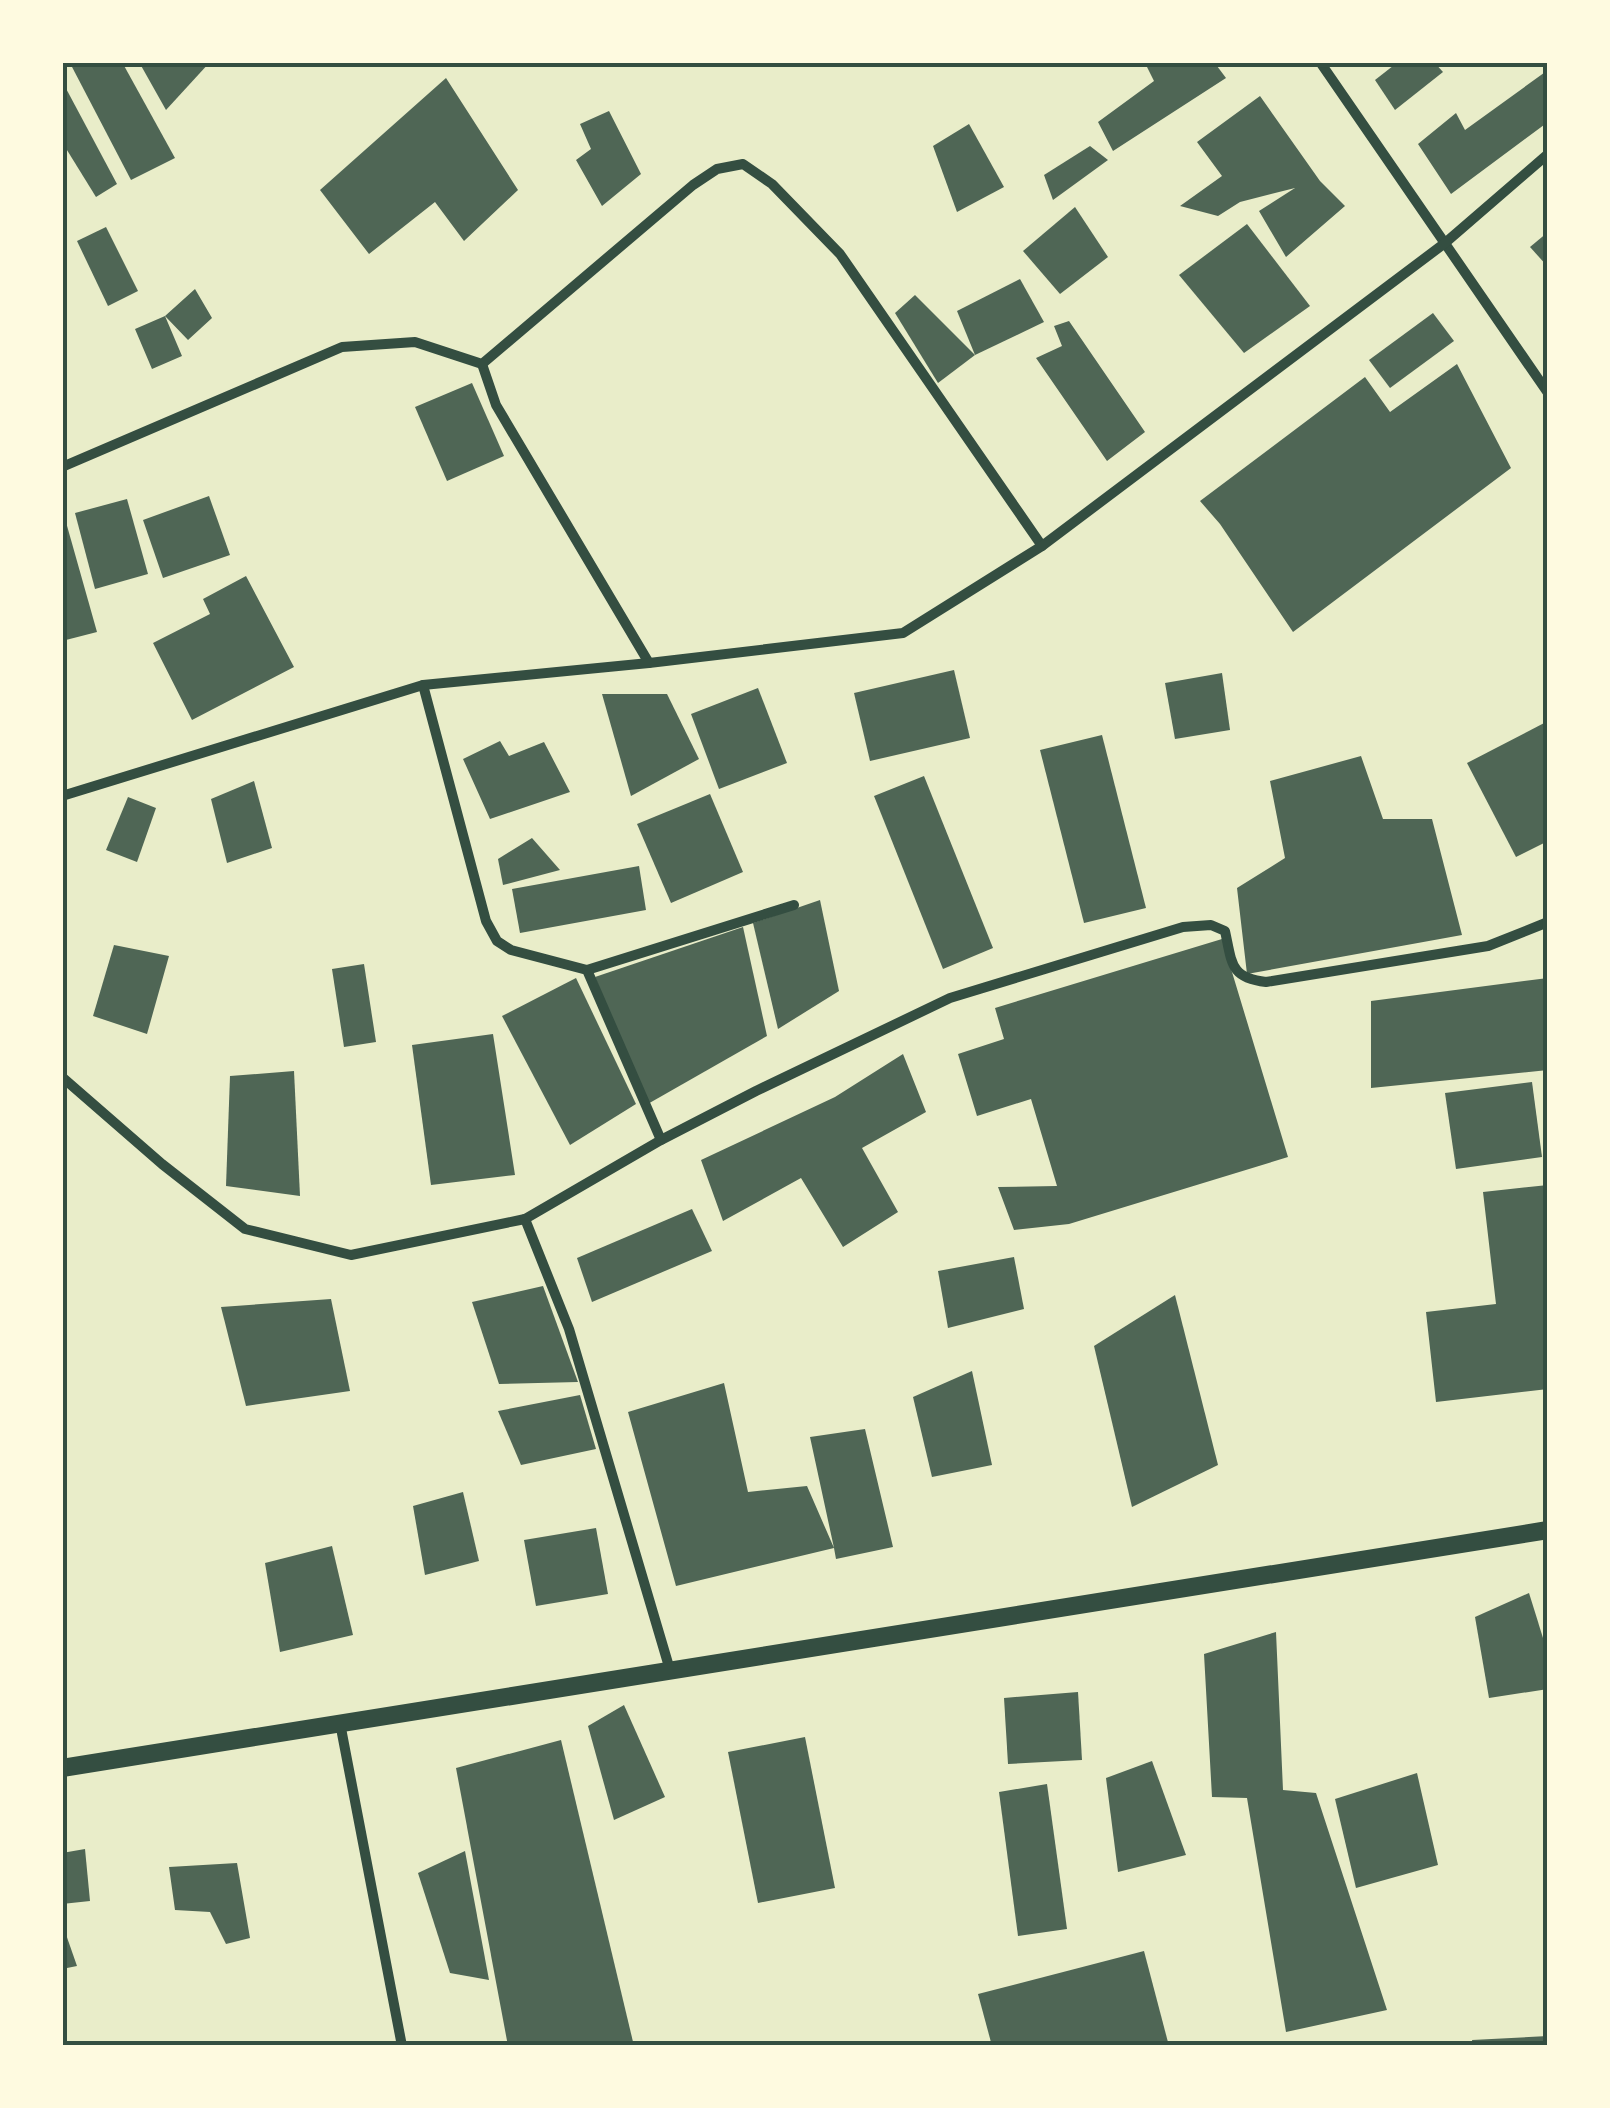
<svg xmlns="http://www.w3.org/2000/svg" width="1610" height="2108" font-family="Lato,sans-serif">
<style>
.building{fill:#4f6655}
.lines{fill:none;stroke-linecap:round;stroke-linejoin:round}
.minor{stroke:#344e41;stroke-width:10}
.tertiary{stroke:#344e41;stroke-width:18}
.neatline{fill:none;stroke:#344e41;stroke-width:4}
</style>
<rect width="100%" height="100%" fill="#e9edc9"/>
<g class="building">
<polygon points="75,62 122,62 175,158 131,180 71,65"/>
<polygon points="139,62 210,62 166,110"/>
<polygon points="1149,62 1214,62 1226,78 1113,151 1098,122 1154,81 1146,65"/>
<polygon points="1398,62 1434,62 1443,72 1395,110 1375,80"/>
<polygon points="1548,70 1548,122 1451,194 1418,144 1456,113 1465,130"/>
<polygon points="446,78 518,190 464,241 435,202 369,254 320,190"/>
<polygon points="62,81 117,184 96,197 62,142"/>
<polygon points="1260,96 1320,181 1345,206 1286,257 1259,211 1295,188 1240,202 1218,216 1180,206 1222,176 1197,142"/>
<polygon points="609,111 641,174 602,206 576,160 591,149 580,124"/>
<polygon points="969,124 1004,187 957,212 933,146"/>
<polygon points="1090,146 1108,160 1053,200 1044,175"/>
<polygon points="1075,207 1108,257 1060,294 1023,251"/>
<polygon points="1247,224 1310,306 1244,353 1179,275"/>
<polygon points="106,227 138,291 108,306 77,241"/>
<polygon points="1548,232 1548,267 1530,247"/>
<polygon points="1020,279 1044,322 975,355 957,311"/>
<polygon points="195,289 212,318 188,340 165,316 182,356 152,369 135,329 165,316"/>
<polygon points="915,295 975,355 938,383 895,313"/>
<polygon points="1433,313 1454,341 1390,388 1369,360"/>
<polygon points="1069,321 1145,432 1107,461 1036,358 1062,346 1054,326"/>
<polygon points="1457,364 1511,468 1293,632 1220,524 1200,501 1365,377 1390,412"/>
<polygon points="472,383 504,456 447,481 415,407"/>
<polygon points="209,496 230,555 163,578 143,520"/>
<polygon points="127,499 148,574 95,589 75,513"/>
<polygon points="62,508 97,632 62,641"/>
<polygon points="246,576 294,667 192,720 153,643 210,614 203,599"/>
<polygon points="954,670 970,738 870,761 854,693"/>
<polygon points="1222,673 1230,730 1175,739 1165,683"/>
<polygon points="758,688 787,763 719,789 691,714"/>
<polygon points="602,694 667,694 699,759 631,796"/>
<polygon points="1548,721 1548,841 1516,857 1467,763"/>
<polygon points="1102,735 1146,908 1084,923 1040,750"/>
<polygon points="500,741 509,756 544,742 570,792 490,819 463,759"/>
<polygon points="1361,756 1383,819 1432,819 1462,935 1247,974 1237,888 1285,858 1270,781"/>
<polygon points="924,776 993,948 943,969 874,796"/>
<polygon points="254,781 272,848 227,863 211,799"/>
<polygon points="710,794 743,872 671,903 637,824"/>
<polygon points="128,797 156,808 137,862 106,850"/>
<polygon points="532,838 560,870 503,885 498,859"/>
<polygon points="639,866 646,910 520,933 512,889"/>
<polygon points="820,900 839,991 778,1029 753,923"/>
<polygon points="743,927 767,1036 646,1105 595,977"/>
<polygon points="1222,939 1288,1157 1069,1224 1014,1230 998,1187 1057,1186 1031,1099 977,1116 958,1054 1004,1039 995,1008"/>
<polygon points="114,945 169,956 147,1034 93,1016"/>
<polygon points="364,964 376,1042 344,1047 332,969"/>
<polygon points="576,978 636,1104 570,1145 502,1016"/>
<polygon points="1548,978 1548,1070 1371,1088 1371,1001"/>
<polygon points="493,1034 515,1175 431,1185 412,1045"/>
<polygon points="903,1054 926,1112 862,1148 898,1212 843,1247 801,1178 723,1221 701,1160 835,1097"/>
<polygon points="294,1071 300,1196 226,1186 230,1076"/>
<polygon points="1532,1082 1542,1157 1456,1169 1445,1093"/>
<polygon points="1548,1185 1548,1389 1436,1402 1426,1312 1496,1304 1483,1192"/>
<polygon points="692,1209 712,1251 592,1302 577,1258"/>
<polygon points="1014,1257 1024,1309 948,1328 938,1271"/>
<polygon points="543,1286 578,1382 499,1384 472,1302"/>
<polygon points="1175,1295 1218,1465 1132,1507 1094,1346"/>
<polygon points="331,1299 350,1391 246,1406 221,1307"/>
<polygon points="972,1371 992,1465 932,1477 913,1397"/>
<polygon points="724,1383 748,1492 807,1486 834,1548 810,1437 865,1429 893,1547 836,1559 834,1548 676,1586 628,1412"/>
<polygon points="580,1395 596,1449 521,1465 498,1411"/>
<polygon points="463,1492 479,1561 425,1575 413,1506"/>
<polygon points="596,1528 608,1594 536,1606 524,1540"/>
<polygon points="332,1546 353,1635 280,1652 265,1563"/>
<polygon points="1529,1593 1548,1654 1548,1689 1489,1698 1475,1617"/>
<polygon points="1276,1632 1283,1790 1316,1793 1387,2010 1286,2032 1247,1798 1212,1797 1204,1654"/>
<polygon points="1078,1692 1082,1760 1008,1764 1004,1698"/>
<polygon points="624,1705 665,1797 614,1820 588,1726"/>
<polygon points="805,1737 835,1888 758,1903 728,1752"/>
<polygon points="561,1740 634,2046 508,2046 456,1768"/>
<polygon points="1152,1761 1186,1855 1118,1872 1106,1778"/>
<polygon points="1417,1773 1438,1865 1356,1888 1335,1799"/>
<polygon points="1047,1784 1067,1929 1018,1936 999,1792"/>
<polygon points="85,1849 90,1901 62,1904 62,1853"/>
<polygon points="465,1851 489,1980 450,1973 418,1873"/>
<polygon points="237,1863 250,1938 226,1944 210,1912 175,1910 169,1867"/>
<polygon points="62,1923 77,1966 62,1969"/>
<polygon points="1144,1951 1169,2046 992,2046 978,1994"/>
<polygon points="1548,2036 1548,2046 1473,2046 1472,2040"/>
</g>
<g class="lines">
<g class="minor">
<polyline points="1320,62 1548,393"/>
<polyline points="482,364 496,405 649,663"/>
<polyline points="62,467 342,347 415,342 482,364 693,185 717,169 743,164 772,184 840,254 1042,546"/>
<polyline points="423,685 486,921 497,941 511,950 587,970 661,1140"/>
<polyline points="62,796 423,685 649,663 903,633 1042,546 1445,243 1548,154"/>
<polyline points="587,970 794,905"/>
<path d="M62 1077 162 1164 245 1229 351 1255 525 1219 661 1140 756 1091 950 998 1183 927 1211 925 1225 931C1232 963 1230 978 1266 982L1488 946 1548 922"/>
<polyline points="525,1219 569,1329 670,1670"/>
<polyline points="340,1723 402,2046"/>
</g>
<polyline class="tertiary" points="62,1768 1548,1530"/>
</g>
<rect width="1610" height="2108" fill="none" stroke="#fefae0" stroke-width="130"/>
<rect x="65" y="65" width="1480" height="1978" class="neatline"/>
</svg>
